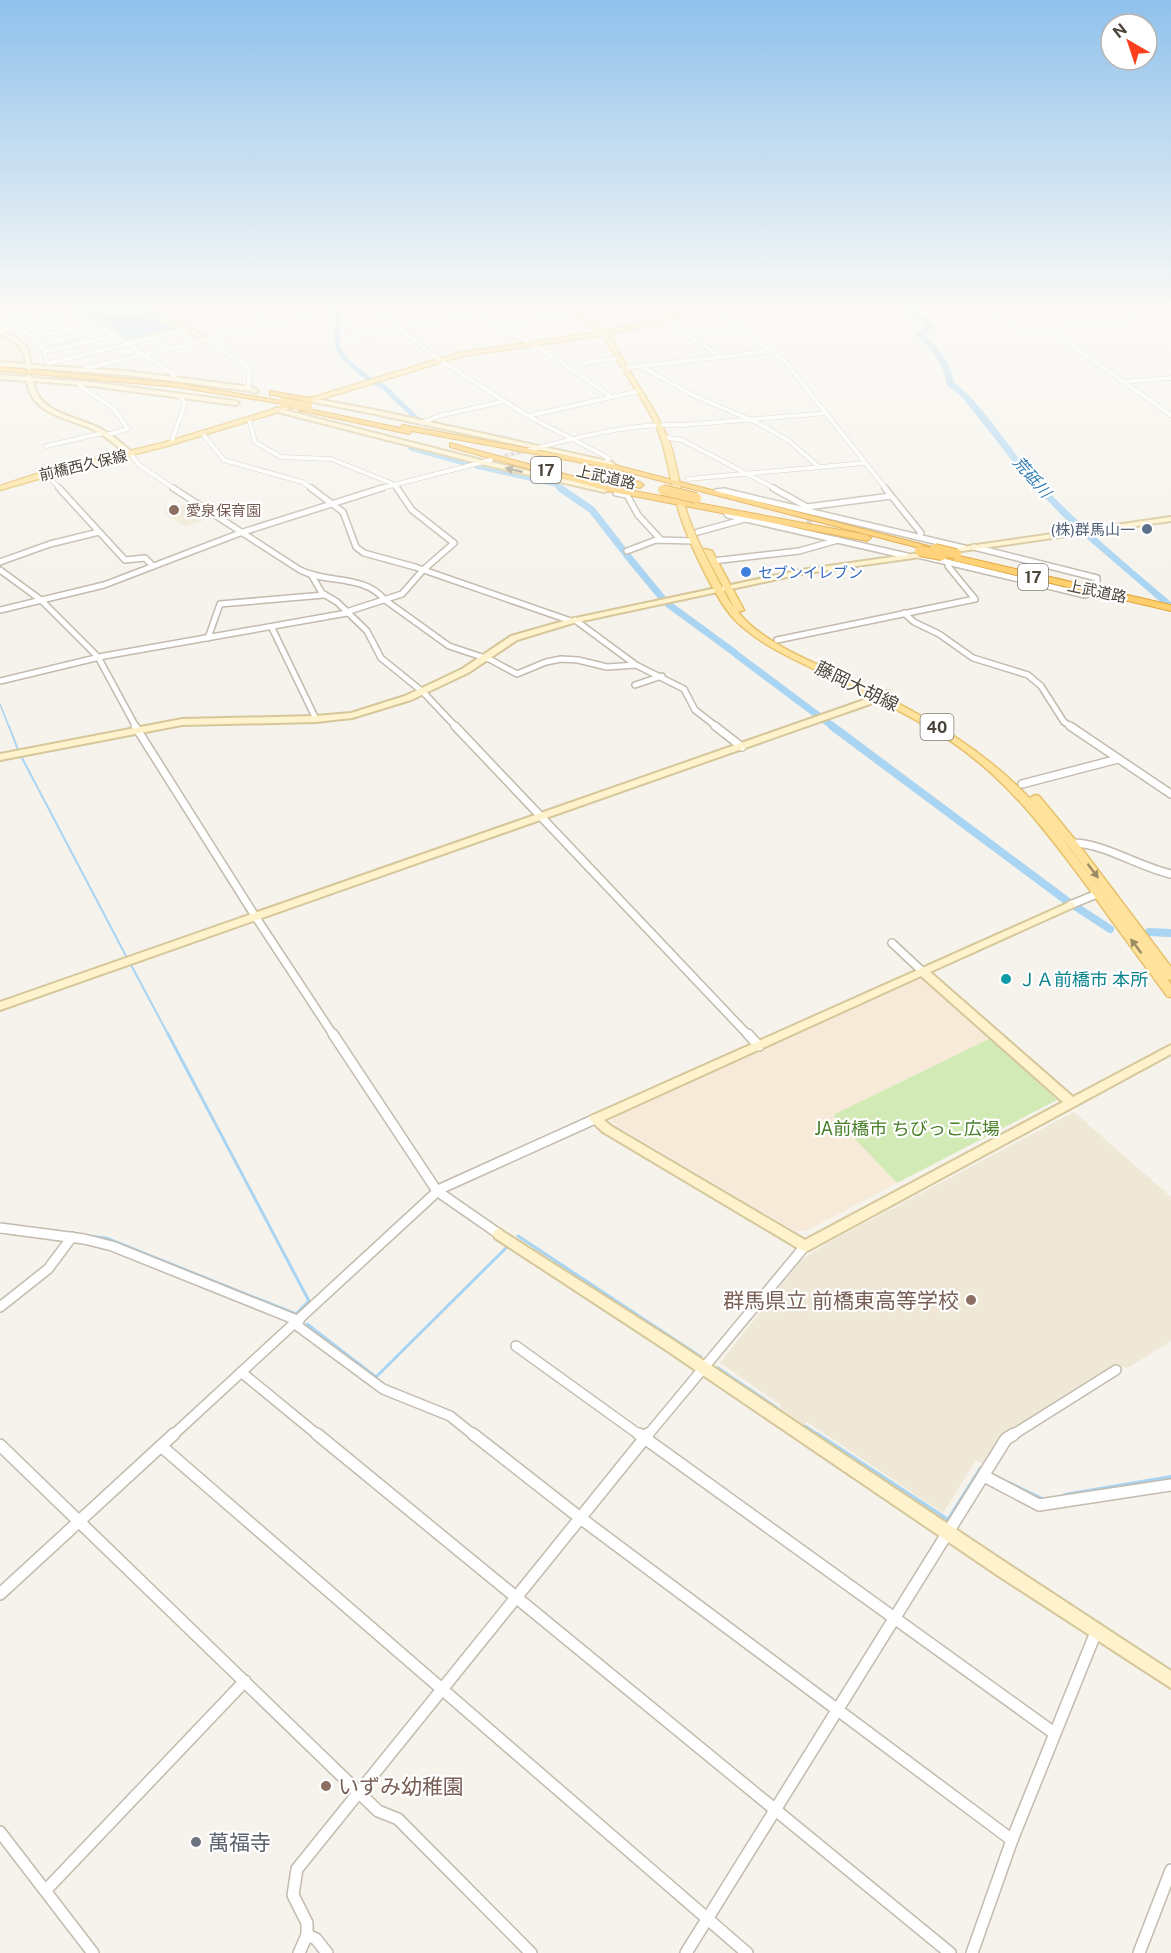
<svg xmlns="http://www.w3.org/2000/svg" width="1171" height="1953" font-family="'Public Sans','Noto Sans JP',sans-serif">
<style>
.commercial{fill:#f7ead8}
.education{fill:#efe8d6}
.green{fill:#d2eab5}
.water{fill:#a9d4f2}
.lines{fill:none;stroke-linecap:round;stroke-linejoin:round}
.stream-far3{stroke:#a9d4f2;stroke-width:1.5}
.stream-far2{stroke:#a9d4f2;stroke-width:2}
.stream-far1{stroke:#a9d4f2;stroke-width:3}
.stream{stroke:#a9d4f2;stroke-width:4}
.canal-far2{stroke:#a9d4f2;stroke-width:5}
.canal-far1{stroke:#a9d4f2;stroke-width:7}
.canal{stroke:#a9d4f2;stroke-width:8}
.river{fill:#a9d4f2;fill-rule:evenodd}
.street-tunnel-far1{stroke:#d4d0c8;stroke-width:4;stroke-dasharray:4 2;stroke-linecap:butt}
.street-tunnel{stroke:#d4d0c8;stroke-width:5;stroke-dasharray:5 3;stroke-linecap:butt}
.street-far4-casing{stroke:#c2bbae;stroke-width:5}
.street-far3-casing{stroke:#c2bbae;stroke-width:8}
.street-far2-casing{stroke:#c2bbae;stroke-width:10}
.street-far1-casing{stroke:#c2bbae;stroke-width:12}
.street-casing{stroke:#c2bbae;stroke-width:14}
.secondary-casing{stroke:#d6c79b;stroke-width:4}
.primary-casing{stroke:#e6c16a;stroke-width:3}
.highway-casing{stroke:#e0a43c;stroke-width:2}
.street-far4{stroke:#fff;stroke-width:4}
.street-far3{stroke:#fff;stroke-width:5}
.street-far2{stroke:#fff;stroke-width:7}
.street-far1{stroke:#fff;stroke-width:9}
.street{stroke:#fff;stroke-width:11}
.secondary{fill:#fff3cd;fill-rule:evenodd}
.primary{fill:#ffe39c;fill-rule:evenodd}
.highway{fill:#ffcf6e;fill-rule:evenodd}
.highway-bridge-far1-casing{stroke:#e0a43c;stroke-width:9;stroke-linecap:butt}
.highway-bridge-casing{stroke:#e0a43c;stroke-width:12;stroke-linecap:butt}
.highway-bridge-far1{stroke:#ffcf6e;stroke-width:8}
.highway-bridge{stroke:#ffcf6e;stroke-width:10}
.oneway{fill:#9c937c}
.oneway2{fill:#9c8c66}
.education-dot{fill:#8d6e63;stroke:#fff;stroke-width:2}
.service-dot{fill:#5c6f8a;stroke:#fff;stroke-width:2}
.shop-dot{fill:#3f7fe0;stroke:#fff;stroke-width:2}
.culture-dot{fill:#0f9aa8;stroke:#fff;stroke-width:2}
.worship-dot{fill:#6b7280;stroke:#fff;stroke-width:2}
.labels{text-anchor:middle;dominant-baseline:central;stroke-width:4.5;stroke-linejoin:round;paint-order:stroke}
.far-street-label{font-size:15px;fill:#4b4439;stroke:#fff}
.far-education-label{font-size:15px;fill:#785e54;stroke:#fff;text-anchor:start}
.far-service-label{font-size:15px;fill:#4e5e75;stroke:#fff;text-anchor:end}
.far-shop-label{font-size:15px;fill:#366cbe;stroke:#fff;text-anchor:start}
.shield{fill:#fff;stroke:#817c74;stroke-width:1.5}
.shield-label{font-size:16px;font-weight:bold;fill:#4b4439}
.far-water-label{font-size:16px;font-style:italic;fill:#2e7ab2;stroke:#fff}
.street-label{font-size:18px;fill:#4b4439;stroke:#fff}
.culture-label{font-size:18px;fill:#0d838f;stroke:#fff;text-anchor:start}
.park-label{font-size:18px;fill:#4a7f2a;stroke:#fff}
.near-education-label{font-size:21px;fill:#785e54;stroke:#fff;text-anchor:end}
.near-worship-label{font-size:21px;fill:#5b616d;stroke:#fff;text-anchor:start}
</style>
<rect width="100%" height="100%" fill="#f6f3ec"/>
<g class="commercial">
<polygon points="0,336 17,346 23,354 24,364 0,363"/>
<polygon points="921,977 991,1038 835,1114 834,1117 897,1183 806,1231 795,1231 612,1123 612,1117"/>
</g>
<g class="education">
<polygon points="192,501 215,517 185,526 163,512"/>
<polygon points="1074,1112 1171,1197 1171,1341 1128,1368 1112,1365 1108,1370 1005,1434 987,1466 976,1460 943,1513 807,1422 803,1427 777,1411 781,1405 720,1363 802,1259 833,1240"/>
</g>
<g class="green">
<polygon points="85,305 141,305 182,329 128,341 75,307"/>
<polygon points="991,1038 1057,1100 897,1183 834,1117 835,1114"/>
</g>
<polygon class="water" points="95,305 134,305 172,329 128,338 113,327 114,326 107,324 85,310"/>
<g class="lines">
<polyline class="stream-far3" points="0,704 9,727"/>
<g class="stream-far2">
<polyline points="9,726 18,750"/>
<polyline points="21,756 126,956"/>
<polyline points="131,965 169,1036"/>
</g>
<g class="stream-far1">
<polyline points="89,1236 106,1238 296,1314 309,1301 168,1034"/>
<polyline points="518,1236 701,1357"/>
<polyline points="307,1324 376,1377 506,1248"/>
<polyline points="718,1368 777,1408"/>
<polyline points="805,1426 820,1436"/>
</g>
<g class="stream">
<polyline points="817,1434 948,1520 981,1468"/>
<polyline points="1009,1483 1042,1499"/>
<polyline points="1065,1495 1171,1477"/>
</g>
<g class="canal-far2">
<path d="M333 305C341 320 337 326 337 342 338 358 359 371 371 380"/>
<polyline points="374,382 385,388 416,418"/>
<polyline points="411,448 468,464"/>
<polyline points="476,466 555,484 562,489"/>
</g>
<g class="canal-far1">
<polyline points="560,488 592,510 623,550"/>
<polyline points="626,554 663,599"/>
<polyline points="668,604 735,653"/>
<polyline points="737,655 820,717"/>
<polyline points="824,720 834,727"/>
</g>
<g class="canal">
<polyline points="832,726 1067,901 1110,929"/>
<polyline points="1149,932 1171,933"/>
</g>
<path class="river" d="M904 305H911L932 325V329L924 335C939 347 950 363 954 382 985 407 1005 444 1032 474 1074 521 1123 561 1171 602V611L1071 525 1025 477 962 397 947 385 944 372 931 348 915 335 925 327Z"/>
<polyline class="street-tunnel-far1" points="493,459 529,450"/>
<polyline class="street-tunnel" points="802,529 815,516"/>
<g class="street-far4-casing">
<g id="street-far4">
<polyline points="259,305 266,325"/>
<polyline points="368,305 440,360 528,416 603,455 609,459 606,462"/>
<polyline points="469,305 509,334 532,343 612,397"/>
<polyline points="638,305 719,355"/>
<polyline points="699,305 712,310 784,360 886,489"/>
<polyline points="981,305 1018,331 1122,322 1167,305"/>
<polyline points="339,309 344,316 343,337 345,338 402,329"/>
<polyline points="571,309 592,305"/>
<polyline points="0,314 46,305"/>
<polyline points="0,322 82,305"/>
<path d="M0 323C23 330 42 336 47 362L50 363 188 329"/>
<polyline points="499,326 577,313"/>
<polyline points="401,328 534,305"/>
<polyline points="1047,328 1171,415"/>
<polyline points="0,331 77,312 95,323"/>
<polyline points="23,331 86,317"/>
<polyline points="687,336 736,327"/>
<polyline points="35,337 95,323"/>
<polyline points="206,339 249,368 249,385 244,388"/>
<polyline points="42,344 106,330 175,375 172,378"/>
<polyline points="47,351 115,336"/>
<polyline points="583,363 617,358"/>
<polyline points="640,366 695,396 760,424 789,441 818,466"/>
<polyline points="623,368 773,351"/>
<polyline points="83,369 357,305"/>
<polyline points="1124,382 1171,378"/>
<polyline points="82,383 80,386 114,409 128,429 106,435"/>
<polyline points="528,416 639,391"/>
<polyline points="249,419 255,442 281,457 331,459 391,483 398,489"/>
<polyline points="422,423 439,416 505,401"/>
<polyline points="202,433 224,460 302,482 313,489"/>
<polyline points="664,437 682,440 776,489"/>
<polyline points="174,442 172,440 185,404 180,396"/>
<polyline points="46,446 103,433"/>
<path d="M529 450C580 437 630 423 683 425L827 413"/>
<polyline points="131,454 139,465 175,489"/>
<polyline points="46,474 60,489"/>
<polyline points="688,479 865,463"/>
<polyline points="378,489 491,460"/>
</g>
</g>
<g class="street-far3-casing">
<g id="street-far3">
<polyline points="59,488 125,560 145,558 153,566"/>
<path d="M173 488 300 570C327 584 364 574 385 600L449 646 491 660 517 674 546 662 561 659 578 660 607 667 636 665"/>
<polyline points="311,488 343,512 356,547 364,553 415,567 571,621"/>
<polyline points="773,488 807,507 891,496"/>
<polyline points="885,488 921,533 920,536"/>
<polyline points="716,492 724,491 964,548"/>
<polyline points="616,493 627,495 638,515 661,540"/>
<polyline points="726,512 728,515 907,556"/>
<polyline points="698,532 745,519"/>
<polyline points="974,547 1097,578 1097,583"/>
<polyline points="627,551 656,540 694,541"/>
<polyline points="918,555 1085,595 1090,593"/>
<polyline points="713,561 799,551 838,540"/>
<polyline points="0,562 50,544 99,532"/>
<polyline points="0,570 41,600 98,657 136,727"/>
<polyline points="312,576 322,593 337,602 367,631 381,658 423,692 456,727"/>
<polyline points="0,610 104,585 240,533 382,488"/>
<polyline points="346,612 402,594 423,570 454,543 412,510 397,488"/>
<polyline points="904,613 914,622 939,634 973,658 1028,675 1041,686 1064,722 1072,727"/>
<polyline points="575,620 636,665 684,689 695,710 717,727"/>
<polyline points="272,628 316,719"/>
<polyline points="208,638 220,604 324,595"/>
<polyline points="777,640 975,599 948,566 949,563"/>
<polyline points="0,681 104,656 347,613"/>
<polyline points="635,685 662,676"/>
</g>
</g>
<g class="street-far2-casing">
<g id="street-far2">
<polyline points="135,726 255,916 334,1036"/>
<polyline points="455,726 749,1036"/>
<polyline points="715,726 742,747"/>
<polyline points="1070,726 1171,794"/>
<polyline points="1022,784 1118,759"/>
<path d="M1072 843C1104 843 1139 867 1171 874"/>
<polyline points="1070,905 1097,894"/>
<polyline points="892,943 923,972"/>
</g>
</g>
<g class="street-far1-casing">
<g id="street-far1">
<polyline points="333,1034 437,1191 499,1234"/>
<polyline points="748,1034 759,1046"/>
<polyline points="0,1228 84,1239 112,1246 299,1321"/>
<polyline points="0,1307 48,1269 72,1237"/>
<polyline points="295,1324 383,1389 450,1416 475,1436"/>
<polyline points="516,1346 641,1436"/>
<polyline points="241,1372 319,1436"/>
<polyline points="172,1436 440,1189 595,1119"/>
<polyline points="647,1436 805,1246"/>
<polyline points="1011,1436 1116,1370"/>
</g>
</g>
<g class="street-casing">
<g id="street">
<polyline points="317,1434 950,1953"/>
<polyline points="473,1434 579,1517 1012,1840"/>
<polyline points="639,1434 1054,1733"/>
<polyline points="0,1445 378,1811 398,1819 531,1953"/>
<polyline points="161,1446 747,1953"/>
<polyline points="984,1476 1039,1505 1171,1485"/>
<polyline points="0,1594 174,1434"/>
<polyline points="0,1832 93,1953"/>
<polyline points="46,1890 245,1681"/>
<polyline points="307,1935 316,1939 327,1953"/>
<polyline points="299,1953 307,1935 307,1923 293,1895 297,1869 648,1434"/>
<polyline points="686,1953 1006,1439 1014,1434"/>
<polyline points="972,1953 1012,1840 1096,1632"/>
<polyline points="1139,1953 1171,1870"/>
</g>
</g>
<g class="secondary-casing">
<g id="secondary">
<polygon points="0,305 10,305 0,308"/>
<polygon points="144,305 150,305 209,339 204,340"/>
<path d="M0 330 17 338 28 348 31 365 126 371 252 387 258 391 255 393 250 391 126 375 32 368 29 371 26 368 0 366V362L26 364C23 345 17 342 0 334Z"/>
<path d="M29 374 32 378 91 382 236 401 239 403 236 405 91 386 33 381C37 413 75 416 99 428 111 434 123 444 133 453L134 454 131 456C119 449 109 438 96 431 71 418 31 416 27 381L0 379V375L26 377Z"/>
<polygon points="310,398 375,410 612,462 618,467 615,469 610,465 375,414 308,401 307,400"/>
<polygon points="276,408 481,460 604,488 612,487 615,489 604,492 481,464 274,411 273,410"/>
<polygon points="1171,517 1171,521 801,574 573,623 517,640 468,673 411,700 352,718 316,722 182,725 0,760 0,754 182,719 316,716 351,713 405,696 462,669 511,636 571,619 801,570"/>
<polygon points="883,691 889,691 890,693 870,704 0,1010 0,1002 864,700"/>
<path d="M1070 902 1074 903 1075 905 1074 907 930 972 1073 1097 1171 1045V1054L809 1250 805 1251 801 1250 603 1132 589 1119 591 1116ZM921 976 1063 1102 805 1240 611 1126 604 1120Z"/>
<polygon points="499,1229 673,1340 1008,1564 1171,1671 1171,1688 997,1575 663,1348 495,1238 493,1234 495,1230"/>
</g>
</g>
<g class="primary-casing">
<path id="primary" d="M561 305H567L607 331 719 305H728L610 334C625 370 650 399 666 434 677 457 678 485 686 510 696 542 714 571 729 601L735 609 704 551 705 549 712 551 744 610 738 612C765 646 821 665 860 684 924 715 985 750 1034 803L1030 798 1035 795 1039 796 1076 841 1171 967V980L1167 979 1171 984V997L1167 996C1140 959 1113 923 1087 886 1046 831 1009 781 952 742 913 716 870 696 828 676 796 660 761 646 735 620 715 599 686 537 678 508 671 485 668 460 661 438 648 401 620 371 604 335L462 356 167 446 48 476 0 490V486L43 472 163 443 459 353 600 332ZM1063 839 1068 845 1131 931Z"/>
</g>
<g class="highway-casing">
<g id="highway">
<polygon points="0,367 177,383 287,402 283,404 177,387 0,371"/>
<polygon points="270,391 310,398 314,400 310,402 273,395 270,395"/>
<polygon points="299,407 400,428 403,425 615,465 940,549 935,552 615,469 412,431 409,434 302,411 299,411"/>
<polygon points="450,443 613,487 867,535 871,538 867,541 612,492 450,447"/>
<polygon points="586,471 640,482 644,485 640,488 589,475 586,475"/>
<polygon points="942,552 1171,605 1171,611 939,557 939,553"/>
</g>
</g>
<use href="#street-far4" class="street-far4"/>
<use href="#street-far3" class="street-far3"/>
<use href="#street-far2" class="street-far2"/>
<use href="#street-far1" class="street-far1"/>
<use href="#street" class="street"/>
<use href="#secondary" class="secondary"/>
<use href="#primary" class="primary"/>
<use href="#highway" class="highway"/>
<g class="highway-bridge-far1-casing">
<polyline id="highway-bridge-far1" points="283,402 308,407"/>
</g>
<g class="highway-bridge-casing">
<g id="highway-bridge">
<polyline points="663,490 696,498"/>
<polyline points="935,549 956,554"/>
<polyline points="920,551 942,555"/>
</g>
</g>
<use href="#highway-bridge-far1" class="highway-bridge-far1"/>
<use href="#highway-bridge" class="highway-bridge"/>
</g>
<defs><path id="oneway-solid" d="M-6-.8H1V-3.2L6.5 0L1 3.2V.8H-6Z" transform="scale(1.5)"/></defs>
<use class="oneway" href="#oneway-solid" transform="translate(514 470) rotate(-167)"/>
<g class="oneway2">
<use href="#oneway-solid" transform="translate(1093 871) rotate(53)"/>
<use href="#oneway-solid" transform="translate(1136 946) rotate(-127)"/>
</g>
<linearGradient id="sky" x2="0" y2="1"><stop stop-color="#8fc1ec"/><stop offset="0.53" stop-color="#fbfaf6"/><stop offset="1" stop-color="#fbfaf6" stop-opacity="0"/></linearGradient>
<rect width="1171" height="578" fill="url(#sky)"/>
<g class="education-dot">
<circle cx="174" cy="510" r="6"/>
<circle cx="971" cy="1300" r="6"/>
<circle cx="326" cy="1786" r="6"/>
</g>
<circle class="service-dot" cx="1147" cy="529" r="6"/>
<circle class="shop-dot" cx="746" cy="572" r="6"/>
<circle class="culture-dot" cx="1006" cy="979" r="6"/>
<circle class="worship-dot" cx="196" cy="1842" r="6"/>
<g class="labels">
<g class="far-street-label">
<text transform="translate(83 465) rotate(-13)">前橋西久保線</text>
<text transform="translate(606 477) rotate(13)">上武道路</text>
<text transform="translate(1097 591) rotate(12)">上武道路</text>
</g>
<g class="far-education-label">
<text x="186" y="510">愛泉保育園</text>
</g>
<g class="far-service-label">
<text x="1135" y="529">(株)群馬山一</text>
</g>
<g class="far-shop-label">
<text x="758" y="572">セブンイレブン</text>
</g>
<g class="shield">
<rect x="531" y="457" width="30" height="26" rx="4.5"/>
<rect x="1018" y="564" width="30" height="26" rx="4.5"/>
<rect x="920.5" y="714" width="33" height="26" rx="4.5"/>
</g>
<g class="shield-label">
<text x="546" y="470">17</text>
<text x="1033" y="577">17</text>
<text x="937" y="727">40</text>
</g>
<g class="far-water-label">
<text transform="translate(1032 477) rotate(49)">荒砥川</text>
</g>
<g class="street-label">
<text transform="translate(857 686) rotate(26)">藤岡大胡線</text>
</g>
<g class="culture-label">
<text x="1018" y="979">ＪＡ前橋市 本所</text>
</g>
<g class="park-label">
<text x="907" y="1128">JA前橋市 ちびっこ広場</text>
</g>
<g class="near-education-label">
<text x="959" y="1300">群馬県立 前橋東高等学校</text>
<text x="338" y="1786" text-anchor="start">いずみ幼稚園</text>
</g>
<g class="near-worship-label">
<text x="208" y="1842">萬福寺</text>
</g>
</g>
<g transform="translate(1129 42) rotate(321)"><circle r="28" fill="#ffffff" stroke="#b7b4b0" stroke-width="1.5"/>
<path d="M0-4.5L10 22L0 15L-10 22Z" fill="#fc3f1d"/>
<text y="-9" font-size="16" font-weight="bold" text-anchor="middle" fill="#4b4439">N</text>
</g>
</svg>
